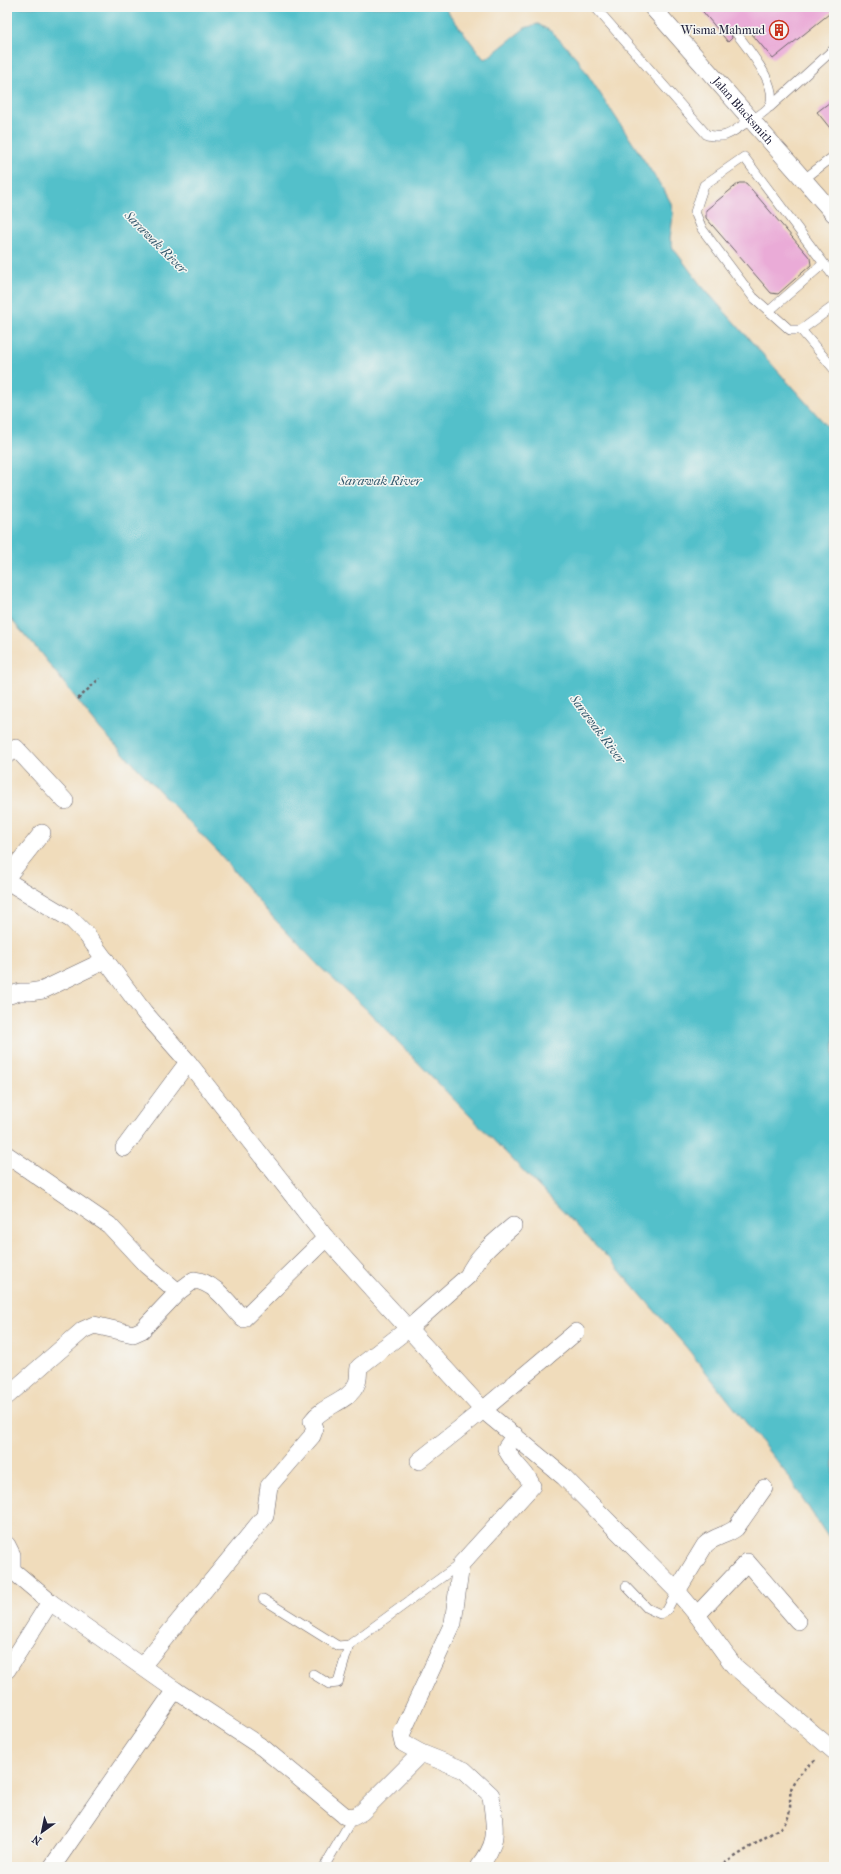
<svg xmlns="http://www.w3.org/2000/svg" width="841" height="1874" font-family="'IM FELL French Canon',serif">
<style>
.water{fill:#53c0ca;stroke:#3a7182}
.building{fill:#eaabd7}
.lines{fill:none;stroke-linecap:round;stroke-linejoin:round}
.service-casing{stroke:#6a6368;stroke-width:10}
.minor-casing{stroke:#6a6368;stroke-width:18}
.path{stroke:#6a6368;stroke-width:2.5;stroke-dasharray:3 3;stroke-linecap:butt}
.service{stroke:#fff;stroke-width:9}
.minor{stroke:#fff;stroke-width:17}
.labels{text-anchor:middle;dominant-baseline:central;stroke-width:3;stroke-linejoin:round;paint-order:stroke}
.poi-label{font-size:12px;fill:#22223b;stroke:#f6f6f2;text-anchor:end}
.street-label{font-size:12px;fill:#22223b;stroke:#f6f6f2}
.water-label{font-size:13px;font-style:italic;fill:#33596d;stroke:#f6f6f2}
</style>
<rect width="100%" height="100%" fill="#f6f6f2"/>
<filter id="ink" filterUnits="userSpaceOnUse"><feTurbulence type="fractalNoise" baseFrequency=".025" numOctaves="2"/><feDisplacementMap in="SourceGraphic" scale="8" xChannelSelector="R" yChannelSelector="G"/><feConvolveMatrix kernelMatrix="1 2 1 2 8 2 1 2 1" color-interpolation-filters="sRGB"/></filter>
<filter id="wash" filterUnits="userSpaceOnUse"><feTurbulence type="fractalNoise" baseFrequency=".012" numOctaves="4" result="noise"/><feDisplacementMap in="SourceGraphic" scale="16" xChannelSelector="R" yChannelSelector="G"/><feGaussianBlur stdDeviation="0.9" result="paint"/><feColorMatrix in="noise" values="0 0 0 0 0 0 0 0 0 0 0 0 0 0 0 0 0 1.4 0 .05"/><feComposite in="paint" operator="in"/></filter>
<g filter="url(#wash)">
<rect width="100%" height="100%" fill="#f0dcbb"/>
<polygon class="water" points="7,7 444,7 483,58 486,59 525,28 538,24 552,32 576,57 665,192 671,203 673,215 670,239 673,248 700,284 834,434 834,1546 801,1496 789,1477 687,1348 615,1265 365,1008 320,967 299,945 265,909 219,853 101,730 38,650 7,615"/>
<g id="blocks">
<g class="building">
<polygon points="699,7 834,7 834,10 773,59 746,27 742,30 737,28 733,29 731,34 732,38 728,42"/>
<polygon points="834,99 834,133 817,112"/>
<polygon points="739,183 746,183 810,258 811,265 778,294 771,293 706,218 706,210"/>
</g>
</g>
</g>
<g filter="url(#ink)">
<use href="#blocks" fill-opacity="0" stroke="#6a6368" stroke-width="1"/>
<g class="lines">
<g class="service-casing">
<g id="service">
<path d="M595 7 707 135C727 139 730 133 746 123 753 119 761 115 767 109 784 91 748 49 737 34"/>
<polyline points="770,107 834,49"/>
<polyline points="803,180 834,156"/>
<polyline points="834,306 801,330 834,369"/>
<polyline points="769,311 823,264"/>
<polyline points="801,330 790,330 753,297 702,229 695,212 704,185 744,157 834,277"/>
<polyline points="626,1586 647,1608 660,1614 667,1610 677,1591"/>
<polyline points="263,1599 338,1646 349,1645 460,1564"/>
<polyline points="313,1674 329,1684 338,1683 349,1645"/>
<polyline points="324,1867 353,1817"/>
</g>
</g>
<g class="minor-casing">
<g id="minor">
<path id="s1" d="M652 7 834 214"/>
<polyline points="7,755 16,748 65,801"/>
<polyline points="7,877 42,833"/>
<polyline points="7,881 72,920 86,934 144,1012 188,1062 326,1238 373,1290 483,1410 564,1477 677,1591 697,1615 734,1666 834,1751"/>
<polyline points="7,996 20,992 30,992 43,990 106,960"/>
<polyline points="124,1148 188,1062"/>
<polyline points="7,1155 109,1225 146,1265 178,1292"/>
<path d="M7 1396 83 1330 94 1325 133 1334 142 1330 178 1292 194 1280C215 1282 229 1304 243 1319L326 1238"/>
<polyline points="419,1461 483,1410 576,1332"/>
<polyline points="7,1545 12,1555 12,1570 50,1602 175,1690 263,1748 345,1816 353,1817 362,1812 421,1753"/>
<path d="M677 1591 705 1545C714 1536 726 1536 736 1528L764 1488"/>
<polyline points="697,1615 747,1562 798,1621"/>
<path d="M142 1666 265 1516 269 1486 312 1436 315 1428 312 1421C323 1405 350 1402 357 1383 359 1378 358 1372 359 1367L408 1329 468 1276C477 1255 496 1241 513 1226"/>
<polyline points="7,1670 50,1602"/>
<polyline points="52,1867 175,1690"/>
<path d="M479 1867C501 1839 494 1828 491 1795L464 1770 421 1753 403 1743 401 1735 453 1623 461 1564 532 1486C528 1473 512 1464 506 1448L515 1435"/>
</g>
</g>
<g class="path">
<polyline points="78,699 100,678"/>
<path d="M719 1867 783 1826C795 1810 787 1801 792 1786 796 1775 809 1766 817 1758"/>
</g>
<use href="#service" class="service"/>
<use href="#minor" class="minor"/>
</g>
</g>
<defs>
<g id="building-ring" transform="scale(1)"><circle r="9.5" fill="#f6f6f2" stroke="#c8321e" stroke-width="1.5"/><path d="M-4-6H4V6H1V3H-1V6H-4ZM-2.5-4.3h1.7v1.8h-1.7ZM.8-4.3h1.7v1.8H.8ZM-2.5-1h1.7V.8h-1.7ZM.8-1h1.7V.8H.8Z" fill="#c8321e"/></g>
</defs>
<g fill-rule="evenodd">
<use href="#building-ring" x="779" y="30"/>
</g>
<g class="labels">
<g class="poi-label">
<text x="765" y="30">Wisma Mahmud</text>
</g>
<g class="street-label">
<text stroke="none"><textPath href="#s1" startOffset="138">Jalan Blacksmith</textPath></text>
</g>
<g class="water-label">
<text transform="translate(156 242) rotate(45)">Sarawak River</text>
<text x="380" y="480">Sarawak River</text>
<text transform="translate(598 729) rotate(53)">Sarawak River</text>
</g>
</g>
<rect width="841" height="1874" fill="none" stroke="#f6f6f2" stroke-width="24"/>
<g transform="translate(42 1832) rotate(213)" stroke="#f6f6f2" stroke-width="3" paint-order="stroke">
<path d="M0-3L7 15L0 10L-7 15Z" fill="#22223b"/>
<text y="-6" font-size="11" font-weight="bold" text-anchor="middle" fill="#22223b">N</text>
</g>
</svg>
